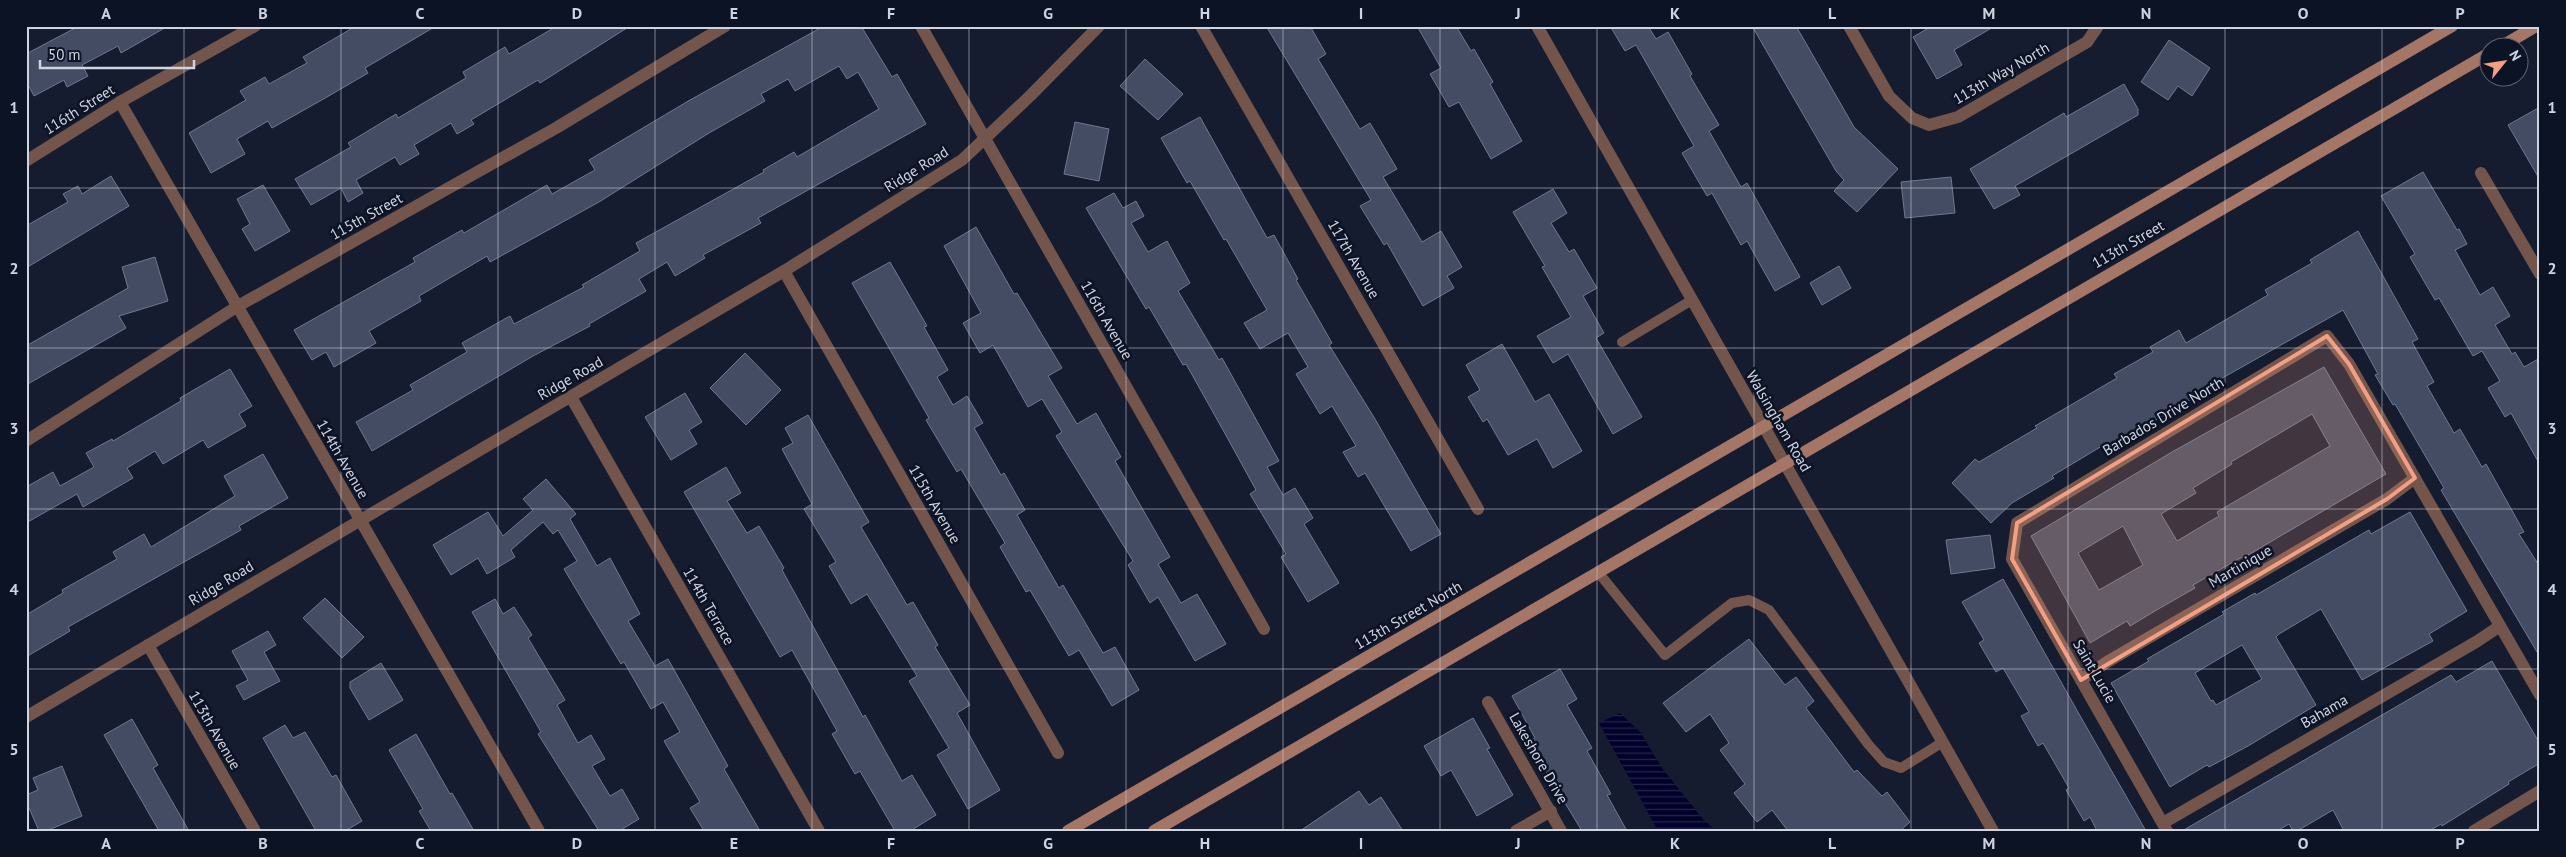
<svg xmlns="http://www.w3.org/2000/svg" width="2566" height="857" font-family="'PT Sans',sans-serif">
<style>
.water{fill:url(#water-rules)}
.building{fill:#434c62;stroke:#6e788f;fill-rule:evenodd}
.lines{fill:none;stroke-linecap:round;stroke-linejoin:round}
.service{stroke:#73554c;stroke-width:10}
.minor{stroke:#73554c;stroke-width:12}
.tertiary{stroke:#73554c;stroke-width:12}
.secondary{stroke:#a57566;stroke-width:12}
.marked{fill:#f39f84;fill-opacity:0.2;stroke:#f39f84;stroke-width:4;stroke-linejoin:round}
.grid{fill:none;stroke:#cfd4e1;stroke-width:1;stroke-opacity:0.55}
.labels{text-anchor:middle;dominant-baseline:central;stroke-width:5;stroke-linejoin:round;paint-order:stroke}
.street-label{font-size:15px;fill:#cfd4e1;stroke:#0c1325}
.neatline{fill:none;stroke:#cfd4e1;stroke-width:2}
.grid-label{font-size:16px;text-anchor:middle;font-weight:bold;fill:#cfd4e1}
</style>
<defs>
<pattern id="water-rules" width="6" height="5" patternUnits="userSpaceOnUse" patternTransform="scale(1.25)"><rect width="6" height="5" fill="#01002a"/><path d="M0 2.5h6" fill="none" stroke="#252449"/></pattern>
</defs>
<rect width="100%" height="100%" fill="#151c2f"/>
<polygon class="water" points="1620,713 1641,733 1662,768 1703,819 1716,831 1658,831 1599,723"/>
<g class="building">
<polygon points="79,26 168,26 121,53 118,46 82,65 88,76 67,87 64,80 34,96 26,81 26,54"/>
<polygon points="356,26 436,26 365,68 368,73 327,97 272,128 268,121 237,139 245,154 211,173 189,133 246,100 240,91 265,77 269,84 307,63 303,57"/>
<polygon points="557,26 630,26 540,83 538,80 471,120 474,124 457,134 451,123 414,145 419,154 400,165 395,157 356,180 363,193 348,202 341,188 311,205 295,179 351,147 348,143 396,114 398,118 466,78 463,72 505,47 509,54"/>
<polygon points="824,26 861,26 892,77 897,74 926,124 758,218 761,223 703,255 705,258 675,276 667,262 639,279 646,291 589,324 590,326 533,356 372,451 356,422 413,390 410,385 467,352 462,343 510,316 514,324 584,287 582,285 640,251 636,243 764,172 763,170 794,152 797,157 879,109 858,72 847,79 839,66 795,91 788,79 761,94 765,101 709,133 599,202 490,262 487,256 419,296 421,301 369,331 376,343 334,367 326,352 312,360 294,330 415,262 413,258 462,230 464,233 547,185 552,194 595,170 589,160 690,100"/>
<polygon points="1266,26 1310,26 1326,54 1318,59 1360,129 1370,123 1397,169 1383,177 1422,242 1441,231 1462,267 1447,276 1454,288 1423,306 1387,243 1384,245 1360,206 1371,200"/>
<polygon points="1417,26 1456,26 1471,51 1474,49 1493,82 1490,84 1522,141 1491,159 1459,102 1449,107 1430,74 1441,68"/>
<polygon points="1610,26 1648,26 1656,39 1668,32 1692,74 1690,76 1719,125 1709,131 1741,187 1747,183 1800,277 1775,291 1747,241 1741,245 1712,193 1707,196 1682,153 1694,146 1636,45 1625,51"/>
<polygon points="1752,26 1796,26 1854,127 1898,169 1857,212 1834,191 1844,180 1836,171"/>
<polygon points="1932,26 1995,26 1954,50 1962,65 1937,79 1913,37"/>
<polygon points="2169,40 2210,68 2192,96 2178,86 2168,100 2141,82"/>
<polygon points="1145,59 1183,94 1158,120 1120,86"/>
<polygon points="2124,84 2138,109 2138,115 2015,186 2020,195 1994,209 1970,169 2064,113 2066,117"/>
<polygon points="2540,107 2540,180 2508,125"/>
<polygon points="1200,117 1267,238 1274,235 1298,279 1296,280 1332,343 1329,345 1375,419 1441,534 1411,551 1365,473 1358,477 1343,452 1356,446 1332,406 1320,414 1296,374 1308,367 1288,333 1260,349 1244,323 1267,310 1226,239 1224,240 1190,181 1187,183 1161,138"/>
<polygon points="1075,122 1109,129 1099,181 1064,174"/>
<polygon points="2423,172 2457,230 2459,229 2467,244 2455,250 2480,295 2493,287 2510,316 2495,325 2512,354 2515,352 2524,367 2540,358 2540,465 2511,413 2505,417 2488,388 2500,381 2482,351 2473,356 2439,298 2435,300 2410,257 2415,254 2381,196"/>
<polygon points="111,176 129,206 26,268 26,226 68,202 63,194 78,186 82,194"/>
<polygon points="1951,177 1955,213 1905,218 1901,182"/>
<polygon points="263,185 290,231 255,251 242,229 250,224 237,199"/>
<polygon points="1553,189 1567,213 1551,223 1569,252 1574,249 1597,288 1583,296 1604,333 1596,338 1642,417 1613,434 1568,354 1553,363 1537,336 1571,317 1542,267 1545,266 1513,212"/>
<polygon points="1114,193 1123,208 1136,201 1144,216 1131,223 1148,252 1167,241 1190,283 1178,291 1219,360 1222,358 1279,461 1267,467 1283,495 1295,488 1313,518 1304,524 1339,583 1308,602 1281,557 1286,554 1250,494 1256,490 1223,430 1186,364 1183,365 1149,307 1146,309 1086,208"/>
<polygon points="976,227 1014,294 1017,293 1062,368 1048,376 1077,424 1096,413 1121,457 1115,461 1170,557 1158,564 1181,603 1197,594 1226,644 1195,661 1158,597 1150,603 1128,565 1133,561 1056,436 1062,432 1042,399 1028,407 993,345 980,353 963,323 981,313 944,246"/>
<polygon points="2358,231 2418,339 2412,342 2434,382 2427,386 2454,433 2460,429 2482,467 2486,464 2524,532 2519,534 2540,567 2540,657 2441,490 2444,488 2395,404 2393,405 2375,375 2378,374 2343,310 2210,385 2212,387 2105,450 2102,446 2052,476 2054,478 2012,503 1991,523 1952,483 1975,459 1979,462 2037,428 2035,426 2117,378 2114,374 2153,352 2150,347 2179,330 2186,343 2268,295 2265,290 2312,263 2310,260"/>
<polygon points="155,257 168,301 119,316 126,328 26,385 26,346 128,288 122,267"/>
<polygon points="890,262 927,326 924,327 948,370 937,377 953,405 967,396 983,423 974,428 1001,475 1004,473 1025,510 1017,515 1059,588 1063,585 1103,653 1115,647 1139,690 1112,706 1079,650 1069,656 1030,590 1026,592 1000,547 1005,543 961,469 957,472 926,420 929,418 852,283"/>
<polygon points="1839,266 1851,288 1822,305 1810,283"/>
<polygon points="1502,344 1535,402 1549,394 1582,451 1553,468 1537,439 1508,455 1487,419 1483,422 1468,397 1480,390 1466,365"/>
<polygon points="745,353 781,390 746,425 710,388"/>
<path d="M2324 367 2386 474 2243 558 2242 557 2193 585 2195 588 2160 608 2130 626 2127 621 2090 643 2031 536 2172 452ZM2312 414 2330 446 2217 512 2219 516 2177 541 2161 514 2196 493 2193 488 2232 464 2231 462ZM2123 526 2143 565 2099 590 2078 553Z"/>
<polygon points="230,369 252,406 239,414 246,426 208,448 203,440 163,464 155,451 127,468 133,478 83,507 77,494 26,523 26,487 53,472 60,486 94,467 86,453 112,439 113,441 181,401 180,398"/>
<polygon points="685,393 702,422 689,430 697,444 671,460 645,417"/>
<polygon points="808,415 869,522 861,527 907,605 913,602 938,645 935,647 970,705 957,713 1000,790 968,809 937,755 949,748 909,681 917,676 867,594 851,604 829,566 836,562 804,509 812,504 782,449 793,443 785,428"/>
<polygon points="263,454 288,498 239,526 241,530 68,627 70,631 26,657 26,615 63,593 62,590 117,559 113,552 144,534 151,547 235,496 224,476"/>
<polygon points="726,467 741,493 727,501 747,533 759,526 784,568 782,570 863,717 865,715 902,781 912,775 936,815 910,831 895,831 860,771 855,774 832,734 837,731 792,650 780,657 684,492"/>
<polygon points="546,479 576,514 570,519 597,566 610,558 640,614 628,621 655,666 668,659 728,766 724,769 760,831 704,831 690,808 700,802 664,741 680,732 663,702 651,709 624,662 621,664 586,606 564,569 577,561 558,530 553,534 543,522 511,550 515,557 487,574 478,558 451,575 433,545 488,512 503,536 533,510 523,499"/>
<path d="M2410 512 2467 611 2429 634 2433 641 2362 680 2321 609 2279 634 2276 637 2316 705 2248 746 2209 767 2207 765 2170 787 2111 683 2149 661 2147 659 2224 614 2222 612 2255 593 2256 595 2369 530 2371 534ZM2242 645 2262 679 2216 705 2213 700 2211 701 2195 673Z"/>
<polygon points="1990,535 1995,568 1951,574 1946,540"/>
<polygon points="2003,579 2083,721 2146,831 2097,831 2090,817 2084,821 2066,790 2069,788 2043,743 2038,746 2021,716 2029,712 2003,668 1996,672 1979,643 1984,640 1962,602"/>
<polygon points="325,598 364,637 342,658 303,618"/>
<polygon points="495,599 503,614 514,607 532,635 528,638 565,700 557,705 578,743 591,735 605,759 592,766 610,796 622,789 639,819 619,831 599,831 538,734 541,732 472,612"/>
<polygon points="268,631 276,645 264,652 280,681 244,700 236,686 248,680 232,651"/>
<polygon points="1749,639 1785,685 1796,677 1814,701 1806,708 1854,772 1857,770 1882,796 1887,792 1910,822 1900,831 1788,831 1772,810 1757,822 1734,793 1745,784 1720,750 1729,743 1710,714 1686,732 1663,703"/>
<polygon points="2492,661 2540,744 2540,763 2508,782 2509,784 2442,826 2441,824 2429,831 2344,831 2333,810 2297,831 2293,831 2289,824 2277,831 2182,831 2451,675 2456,682"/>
<polygon points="381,663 403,700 369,720 350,688 350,682"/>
<polygon points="1560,669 1577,699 1567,705 1592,748 1587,751 1611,794 1607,795 1627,831 1582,831 1528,742 1535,738 1512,696"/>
<polygon points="1473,718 1490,748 1487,749 1513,795 1477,816 1451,770 1441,776 1424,746"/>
<polygon points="132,719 158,765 153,768 189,831 159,831 104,735"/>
<polygon points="285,725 293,738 305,732 332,777 336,775 362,821 345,831 316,831 263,738"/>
<polygon points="416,734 450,794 452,793 474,831 431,831 419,811 423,809 389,750"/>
<polygon points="62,766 82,816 46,831 39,831 26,801 26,795 38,790 33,778"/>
<polygon points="1359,791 1369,805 1381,797 1403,831 1300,831"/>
</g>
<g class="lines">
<g class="service">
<polyline points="1622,342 1692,300"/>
<polyline points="1598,572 1665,655 1732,603 1749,600 1769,610 1868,744 1884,762 1901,768 1943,742"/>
</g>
<g class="minor">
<polyline points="921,26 1264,629"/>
<polyline points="1201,26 1478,509"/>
<polyline points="1849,26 1889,96 1912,118 1929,125 1958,117 2087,42 2098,26"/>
<polyline points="120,102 539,831"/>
<polyline points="26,161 120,102 255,26"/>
<polyline points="2481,173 2540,274"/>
<polyline points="784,271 1058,753"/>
<polyline points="571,397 819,831"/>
<polyline points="26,441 238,306 556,128 725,26"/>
<polyline points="148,645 255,831"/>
<polyline points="2081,680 2107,662 2387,499 2415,478"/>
<polyline points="1488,702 1561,831"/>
<polyline points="2163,823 2476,642 2500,626"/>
<polyline points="1516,831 1551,811"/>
<polyline points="2167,831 2012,559 2017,523 2327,336 2349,364 2540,695"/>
<polyline points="2474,831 2540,791"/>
</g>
<g class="tertiary">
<polyline points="1537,26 1993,831"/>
<polyline points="26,717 784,271 962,160 1030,96 1099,26"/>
</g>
<g class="secondary">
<polyline points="2499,48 2536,26"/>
<polyline points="1068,831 2452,26"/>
<polyline points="1154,831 2488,54"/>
</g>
</g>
<path class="marked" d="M2327 336 2349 364 2415 478 2387 499 2081 680 2012 559 2017 523Z"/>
<path class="grid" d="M184 26V831M341 26V831M498 26V831M655 26V831M812 26V831M969 26V831M1126 26V831M1283 26V831M1440 26V831M1597 26V831M1754 26V831M1911 26V831M2068 26V831M2225 26V831M2382 26V831M26 188H2540M26 348H2540M26 509H2540M26 669H2540"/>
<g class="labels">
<g class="street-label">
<text transform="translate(2001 73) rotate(-30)">113th Way North</text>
<text transform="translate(79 109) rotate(-32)">116th Street</text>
<text transform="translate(916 169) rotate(-32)">Ridge Road</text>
<text transform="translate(366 216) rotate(-29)">115th Street</text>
<text transform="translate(2128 244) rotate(-30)">113th Street</text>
<text transform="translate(1354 259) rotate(60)">117th Avenue</text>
<text transform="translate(1107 320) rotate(60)">116th Avenue</text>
<text transform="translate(570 378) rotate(-30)">Ridge Road</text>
<text transform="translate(2163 416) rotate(-31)">Barbados Drive North</text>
<text transform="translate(1779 421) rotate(60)">Walsingham Road</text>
<text transform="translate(343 459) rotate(60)">114th Avenue</text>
<text transform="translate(935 504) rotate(60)">115th Avenue</text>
<text transform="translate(2240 566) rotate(-30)">Martinique</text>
<text transform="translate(221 583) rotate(-31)">Ridge Road</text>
<text transform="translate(709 606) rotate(60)">114th Terrace</text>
<text transform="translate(1408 615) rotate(-30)">113th Street North</text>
<text transform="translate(2095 671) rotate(60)">Saint Lucie</text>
<text transform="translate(2324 711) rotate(-30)">Bahama</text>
<text transform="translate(215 730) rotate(60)">113th Avenue</text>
<text transform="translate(1539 758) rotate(60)">Lakeshore Drive</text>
</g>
</g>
<rect width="2566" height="857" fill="none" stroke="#0c1325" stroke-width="55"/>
<g transform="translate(2504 62) rotate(60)"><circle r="24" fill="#0c1325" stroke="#5a6070"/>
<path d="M0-4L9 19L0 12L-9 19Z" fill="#f39f84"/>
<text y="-8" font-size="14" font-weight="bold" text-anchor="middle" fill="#cfd4e1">N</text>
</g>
<path d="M40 60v8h154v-8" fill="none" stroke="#cfd4e1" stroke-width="2.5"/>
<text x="48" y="60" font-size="15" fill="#cfd4e1" stroke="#0c1325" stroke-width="4" paint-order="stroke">50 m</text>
<rect x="28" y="28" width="2510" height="802" class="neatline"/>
<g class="grid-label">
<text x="106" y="19">A</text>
<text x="263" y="19">B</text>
<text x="420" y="19">C</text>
<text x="577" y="19">D</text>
<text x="734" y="19">E</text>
<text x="891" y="19">F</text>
<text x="1048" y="19">G</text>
<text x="1205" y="19">H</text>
<text x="1361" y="19">I</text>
<text x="1518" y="19">J</text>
<text x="1675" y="19">K</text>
<text x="1832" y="19">L</text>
<text x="1989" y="19">M</text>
<text x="2146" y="19">N</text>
<text x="2303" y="19">O</text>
<text x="2460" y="19">P</text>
<text x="14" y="113">1</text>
<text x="2552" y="113">1</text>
<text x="14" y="274">2</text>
<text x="2552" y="274">2</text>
<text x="14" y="434">3</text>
<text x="2552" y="434">3</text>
<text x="14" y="595">4</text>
<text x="2552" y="595">4</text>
<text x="14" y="755">5</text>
<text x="2552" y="755">5</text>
<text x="106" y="849">A</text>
<text x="263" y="849">B</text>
<text x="420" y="849">C</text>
<text x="577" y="849">D</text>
<text x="734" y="849">E</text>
<text x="891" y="849">F</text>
<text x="1048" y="849">G</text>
<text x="1205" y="849">H</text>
<text x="1361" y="849">I</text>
<text x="1518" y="849">J</text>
<text x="1675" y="849">K</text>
<text x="1832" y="849">L</text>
<text x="1989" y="849">M</text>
<text x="2146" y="849">N</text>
<text x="2303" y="849">O</text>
<text x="2460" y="849">P</text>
</g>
</svg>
